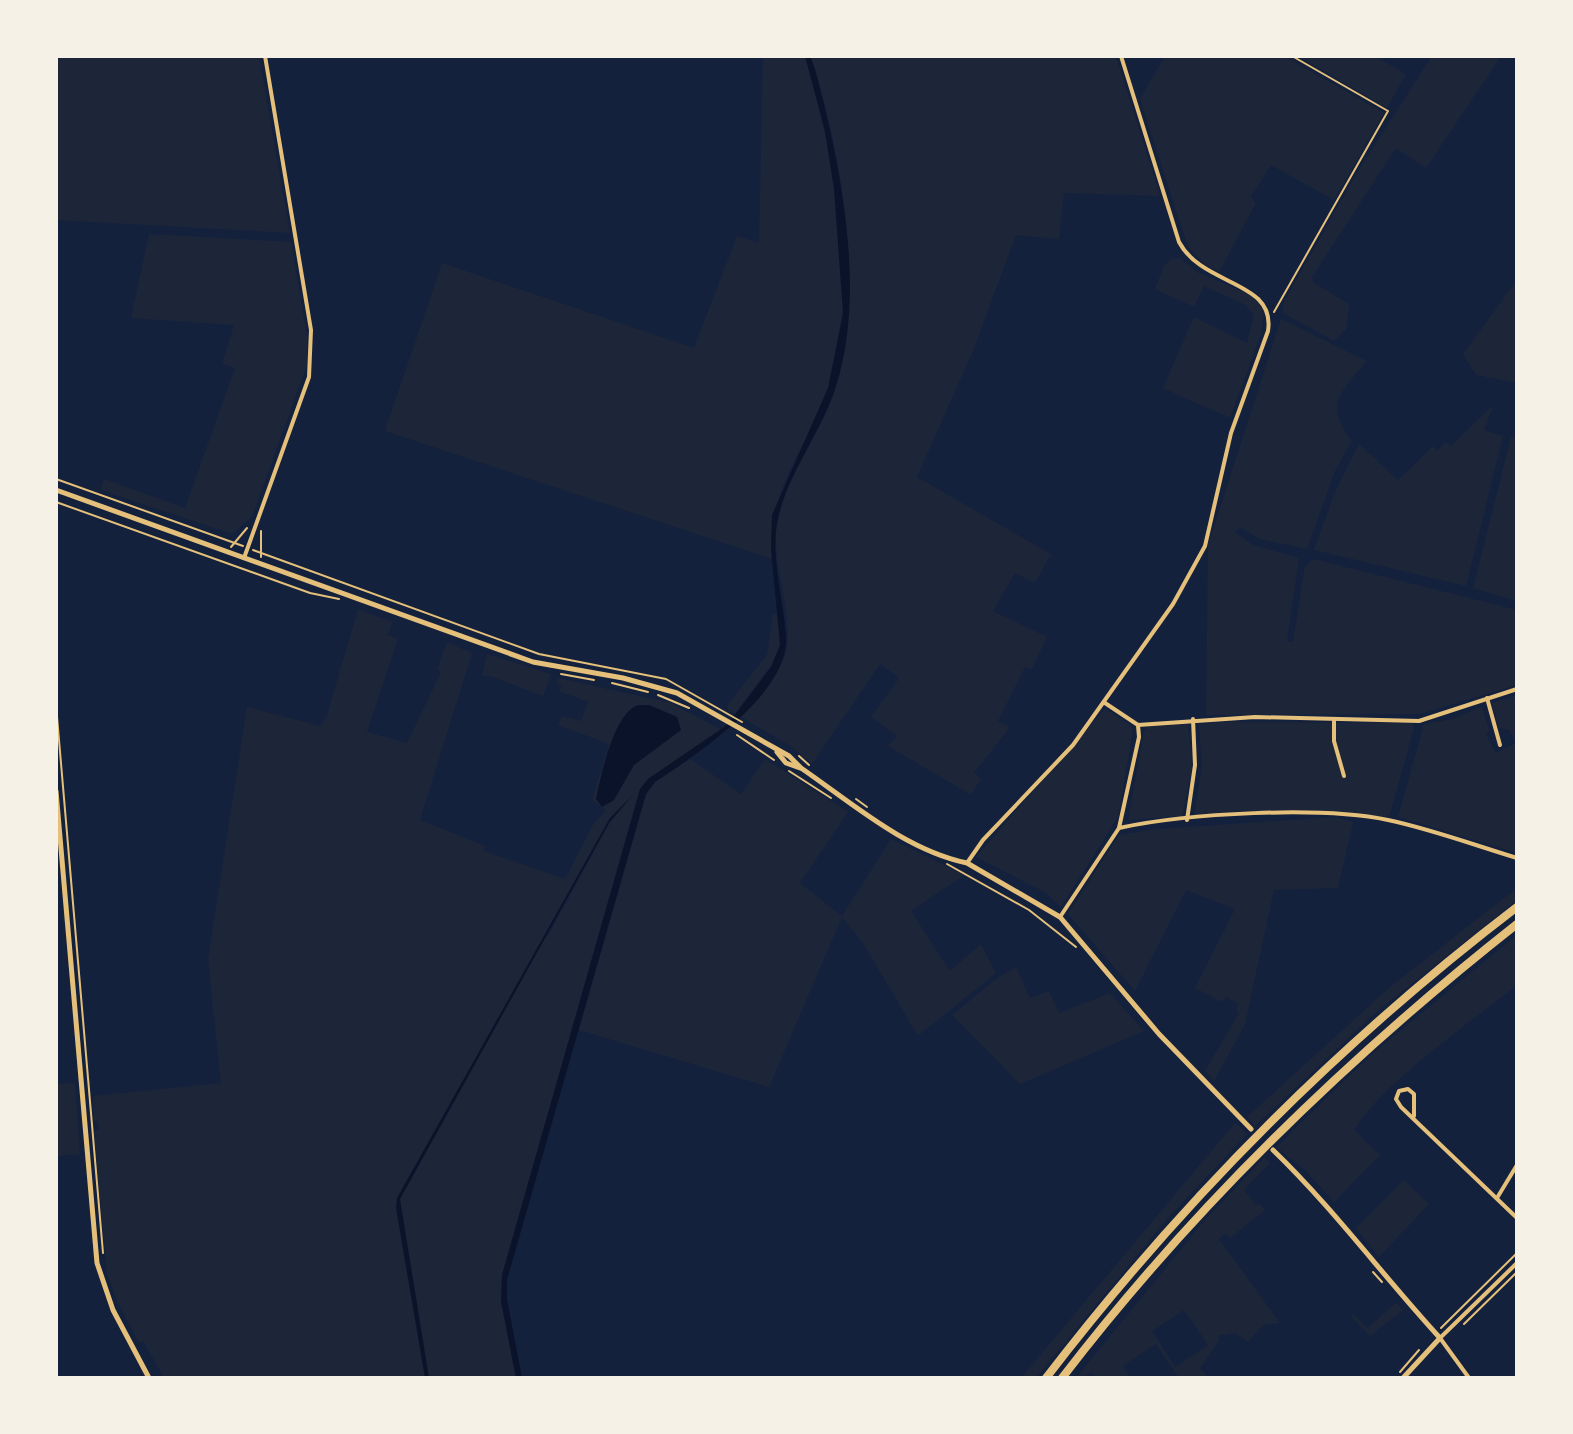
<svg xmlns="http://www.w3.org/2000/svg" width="1573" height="1434" font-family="Inter,sans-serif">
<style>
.green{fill:#1d2539;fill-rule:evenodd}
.water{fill:#0b132b}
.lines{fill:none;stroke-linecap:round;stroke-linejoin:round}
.path{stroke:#e5c07b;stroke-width:2}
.minor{stroke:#e5c07b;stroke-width:4}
.tertiary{stroke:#e5c07b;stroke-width:5}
.motorway{stroke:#e5c07b;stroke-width:8}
</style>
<rect width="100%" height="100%" fill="#14213d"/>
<g class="green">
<polygon points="56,56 259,56 290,233 56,220"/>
<path d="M763 56H805C832 147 862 296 829 387 807 448 766 491 772 559L385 431 442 263 694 348 737 236 759 243Z"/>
<path d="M810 56H1116L1160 196 1064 193 1059 239 1016 235 973 351 917 477 1051 554 1035 583 1015 573 993 611 1047 637 1032 669 1025 667 998 721 1010 727 974 773 981 779 971 795 888 746 897 736 871 717 899 678 880 664 812 764 792 747 741 717C755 699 775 680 784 658 798 623 769 559 777 519 788 472 822 431 836 386 865 295 842 145 810 56Z"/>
<polygon points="1165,56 1284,56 1384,113 1334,200 1271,165 1251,197 1256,203 1219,272 1204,264 1188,247 1140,99"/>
<polygon points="1298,56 1375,56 1406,74 1387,108"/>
<polygon points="1432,56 1501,56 1426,168 1396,148 1312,277 1314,283 1349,304 1346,329 1334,341 1283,313 1284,302 1358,171"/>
<polygon points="149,234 291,242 307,336 307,365 252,517 232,534 101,490 104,479 185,508 235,368 222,364 234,325 131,318"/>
<polygon points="1171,259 1181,259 1197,272 1251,295 1264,310 1261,334 1230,418 1163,388 1194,317 1247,343 1254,314 1245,305 1204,286 1194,307 1155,289 1164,266"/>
<polygon points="1517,280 1517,383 1476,375 1463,354"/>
<path d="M1281 319 1367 361C1341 393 1323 403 1352 441L1335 471 1307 549 1260 539 1240 527 1235 532 1253 545 1299 558 1287 641 1293 642 1305 566 1313 559 1517 610V685L1420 714 1206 715 1208 545Z"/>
<polygon points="1493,405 1484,430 1503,436 1466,586 1314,550 1335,492 1359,444 1398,480 1433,446 1437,451 1446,442 1451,446"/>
<polygon points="1511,437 1517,437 1517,601 1473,588"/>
<path d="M358 609 392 622 388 635 398 639 367 732 407 743 441 672 437 669 447 642 472 653 420 820 485 846 484 851 565 879 594 823 606 810 592 800 609 744 558 725 562 716 581 721 588 702 559 691 562 686 556 684 558 678 671 703 722 730 648 779 634 816 502 1275 501 1301 516 1378H164L143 1341 139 1343 116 1299 107 1273 94 1131 99 1130 98 1121H94L93 1096 221 1083 208 959 247 707 320 726 327 715ZM649 705 677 717 681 730 634 765 607 807ZM613 817 548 936 543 939 610 818Z"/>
<polygon points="773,614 778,615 780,645 775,660 735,714 728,710 728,704 767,655"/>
<polygon points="487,654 551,674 543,696 490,676 482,676"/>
<polygon points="1517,695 1517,853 1398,817 1424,724 1452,719 1482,707 1489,730 1486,735 1496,753 1516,743 1509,730 1499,728 1492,703"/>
<polygon points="1105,709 1129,724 1133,730 1118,817 1061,907 1044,892 976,857"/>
<polygon points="1226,722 1413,723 1414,728 1390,814 1385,817 1304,810 1194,817 1202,766 1199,724"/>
<polygon points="1188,723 1192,769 1182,816 1128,820 1144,731 1150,725"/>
<polygon points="690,759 741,794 765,759 848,812 800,883 842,916 891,839 964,875 911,911 950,971 981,944 996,973 918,1036 863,943 842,917 769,1087 579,1030 646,794 655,782"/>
<polygon points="1335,817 1353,822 1338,888 1274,890 1245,1024 1214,1081 1205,1071 1239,1013 1236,1010 1239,1004 1226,997 1222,1002 1195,988 1235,909 1186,890 1135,991 1068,914 1119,835 1157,829"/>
<polygon points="1517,888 1517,900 1374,1014 1255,1126 1247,1117 1390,987"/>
<path d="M1517 935V985C1469 1024 1386 1079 1354 1130L1380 1155 1334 1202 1304 1169 1276 1147 1372 1054Z"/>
<polygon points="1016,967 1030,998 1049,991 1059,1013 1110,993 1144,1031 1020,1084 952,1015 997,978"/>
<polygon points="75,1083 80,1154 56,1156 56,1084"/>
<polygon points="1235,1123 1247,1134 1167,1219 1036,1378 1021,1378"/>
<path d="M1264 1158 1271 1162 1244 1190 1256 1205 1259 1203 1265 1210 1230 1238 1225 1233 1219 1239 1280 1323 1263 1325 1248 1342 1235 1333 1218 1336 1219 1340 1200 1369 1206 1374 1203 1378H1179L1156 1344 1123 1366 1131 1378H1098L1090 1372 1085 1378H1076L1205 1220ZM1184 1310 1208 1345 1175 1367 1152 1331Z"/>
<polygon points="1404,1180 1429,1204 1379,1257 1356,1228"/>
<polygon points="1396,1303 1403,1310 1370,1336 1351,1316 1353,1314 1367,1328"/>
</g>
<g class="water">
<path d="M805 56H810L815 69C840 164 867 290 836 386 822 432 788 472 778 519 770 554 783 598 786 634 792 692 697 754 655 782L646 794 507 1280V1299L522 1378H516L501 1301 502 1275 640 789 648 779 727 725 771 667 780 645 771 549 772 515 828 388 843 313 834 189 825 131Z"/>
<path d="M638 705H649L677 717 681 730 634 765 614 800 602 807 596 799C601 775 614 713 638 705Z"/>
<polygon points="632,796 609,823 400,1199 429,1378 425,1378 396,1208 397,1198 610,818"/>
</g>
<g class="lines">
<g class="path">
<polyline points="1274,312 1388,111 1292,56"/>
<polyline points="56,479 243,546"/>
<polyline points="56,502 310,593 339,599"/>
<polyline points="261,531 261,557"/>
<polyline points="231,547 247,528"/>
<polyline points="253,550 539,654 666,679 742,722"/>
<polyline points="561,674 594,680"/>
<polyline points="612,683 648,692"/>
<polyline points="658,695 689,708"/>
<polyline points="56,705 103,1253"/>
<polyline points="737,735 774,760"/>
<polyline points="799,756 809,765"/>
<polyline points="789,771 831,798"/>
<polyline points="856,799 867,807"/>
<polyline points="947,864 1029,910 1076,947"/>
<polyline points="1373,1272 1382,1282"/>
<polyline points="1464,1324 1517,1272"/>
<polyline points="1441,1328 1517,1253"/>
<polyline points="1400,1372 1419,1350"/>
<polyline points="1517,1378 1517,1377"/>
</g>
<g class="minor">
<polyline points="244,558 309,377 311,330 265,56"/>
<polyline points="1487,698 1500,745"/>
<polyline points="1105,703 1138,725 1255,717 1419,721 1517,689"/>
<polyline points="1334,720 1334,741 1344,776"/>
<polyline points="1187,820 1195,765 1193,719"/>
<path d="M1119 828C1188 813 1320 806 1388 820 1431 829 1474 845 1517 858"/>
<path d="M967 863 983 840 1073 745 1173 604 1205 546 1231 433 1268 331C1276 280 1203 287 1179 242L1121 56"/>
<polyline points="1060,917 1119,828 1139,737 1138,725"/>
<polyline points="1414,1116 1414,1094 1408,1089 1399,1091 1396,1099 1401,1107 1517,1218"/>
<polyline points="1497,1198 1517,1165"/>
<polyline points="1469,1378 1440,1338 1517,1263"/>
</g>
<g class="tertiary">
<path d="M56 490 533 662 623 678 677 693 789 756 801 768C852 803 905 850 967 863L1060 917 1159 1034 1251 1129"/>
<polyline points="777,752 786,763 800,768"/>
<polyline points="56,791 97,1263 113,1310 149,1378"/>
<path d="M1273 1150C1334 1209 1383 1276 1440 1338L1403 1378"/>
</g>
<g class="motorway">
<path d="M1046 1378C1182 1201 1339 1043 1517 907"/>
<path d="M1062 1378C1194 1206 1347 1058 1517 924"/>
</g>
</g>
<rect width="1573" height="1434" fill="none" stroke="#f6f1e7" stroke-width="116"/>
</svg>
